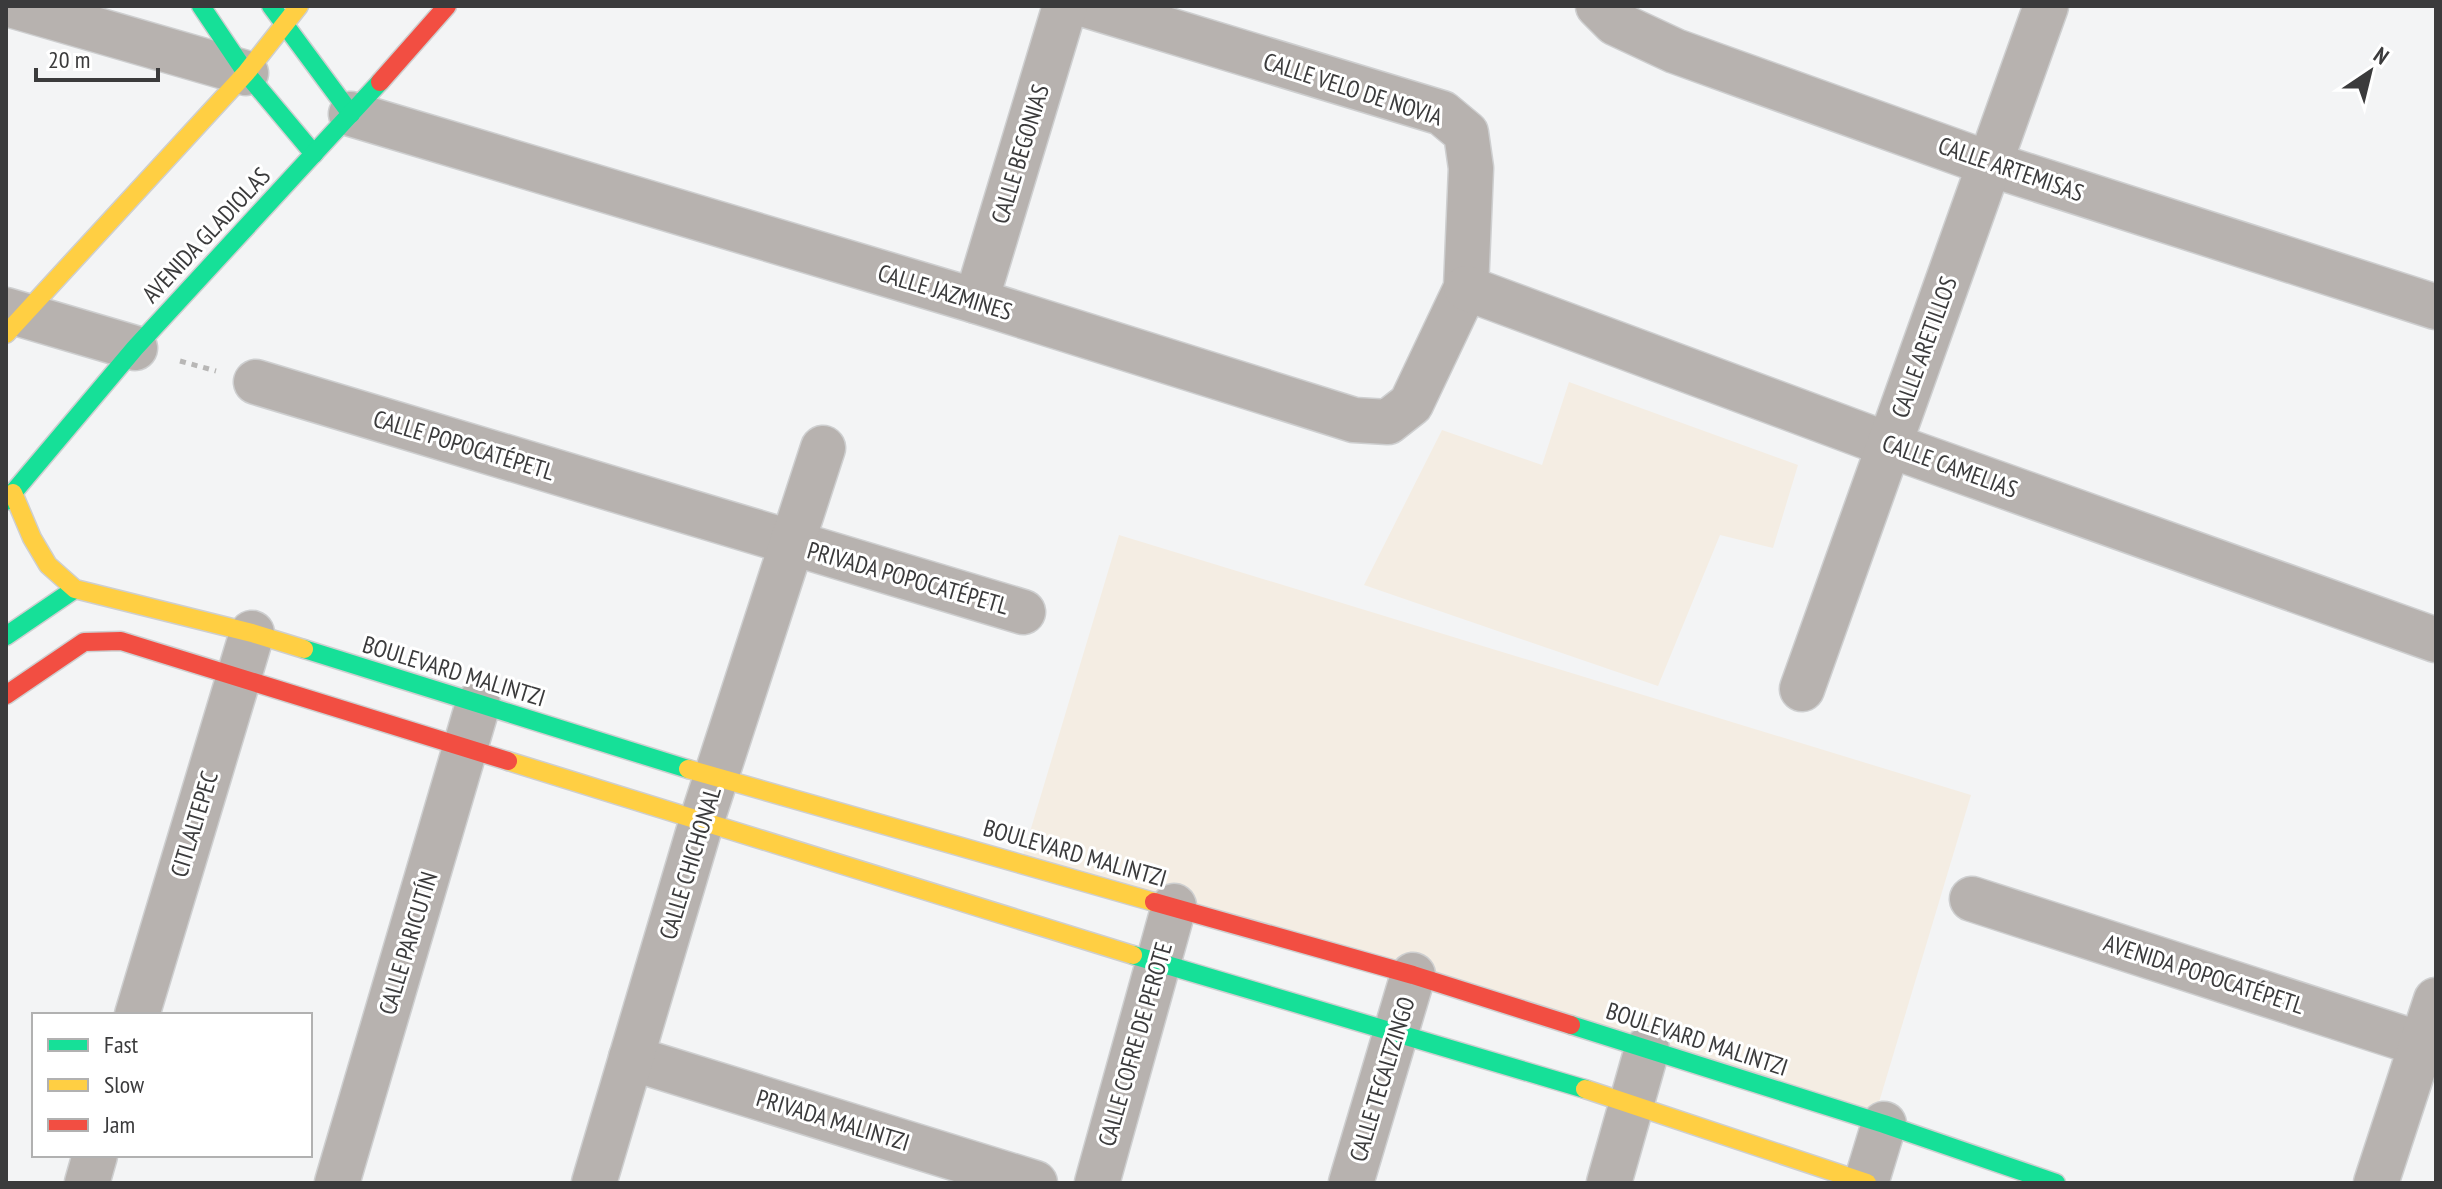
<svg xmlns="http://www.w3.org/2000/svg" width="2442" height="1189" font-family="'PT Sans Narrow',sans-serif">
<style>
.education{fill:#f4ede3}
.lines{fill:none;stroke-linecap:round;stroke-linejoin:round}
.street-casing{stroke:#cecfd0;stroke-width:47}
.fast-casing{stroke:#cecfd0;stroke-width:21}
.slow-casing{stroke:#cecfd0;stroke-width:21}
.jam-casing{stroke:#cecfd0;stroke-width:21}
.path{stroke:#b8b7b6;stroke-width:5;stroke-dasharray:6 6;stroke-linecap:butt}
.street{stroke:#b7b2af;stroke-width:44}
.fast{stroke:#16e098;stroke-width:18}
.slow{stroke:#ffcf43;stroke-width:18}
.jam{stroke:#f24e42;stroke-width:18}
.labels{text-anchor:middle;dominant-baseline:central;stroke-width:6;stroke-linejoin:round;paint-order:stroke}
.street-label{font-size:24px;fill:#3b3b3c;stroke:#fff}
</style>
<rect width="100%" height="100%" fill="#f3f4f5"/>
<g class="education">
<polygon points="1569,382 1798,465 1773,548 1720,535 1658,686 1364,585 1442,430 1542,465"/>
<polygon points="1119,535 1971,795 1874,1119 1020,865"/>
</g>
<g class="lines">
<g class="street-casing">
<g id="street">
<polyline points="14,6 246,73"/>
<polyline points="1598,6 1615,23 1675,51 1990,164 2436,307"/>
<polyline points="351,114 976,301 1354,420 1388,422 1411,404 1466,288 1471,168 1466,133 1442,113 1089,6"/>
<polyline points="1466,288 1889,445 2436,640"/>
<polyline points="976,301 1065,6"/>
<polyline points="6,310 135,348"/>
<polyline points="256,382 1023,612"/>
<polyline points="1802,689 2046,6"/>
<polyline points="1972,899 2436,1049"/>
<polyline points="137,1015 252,633"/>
<polyline points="631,1058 1035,1183"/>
<polyline points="87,1183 95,1155"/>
<polyline points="337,1183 478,704"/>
<polyline points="594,1183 701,823 823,448"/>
<polyline points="1097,1183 1174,906"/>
<polyline points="1351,1183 1413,975"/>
<polyline points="1609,1183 1647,1049"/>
<polyline points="1866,1183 1884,1124"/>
<polyline points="2376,1183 2436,1000"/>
</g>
</g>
<g class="fast-casing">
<g id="fast">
<polyline points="201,6 246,73 314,154"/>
<polyline points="271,6 351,114"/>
<polyline points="6,501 135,348 380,82"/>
<polyline points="6,636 75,589"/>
<polyline points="304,649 688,769"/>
<polyline points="1133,955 1585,1089"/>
<polyline points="1571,1025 1884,1124 2056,1183"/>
</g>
</g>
<g class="slow-casing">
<g id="slow">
<polyline points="6,334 246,73 299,6"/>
<polyline points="13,493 32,538 48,565 75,589 252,633 304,649"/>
<polyline points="508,761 1133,955"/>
<polyline points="688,769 1154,902"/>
<polyline points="1585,1089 1867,1183"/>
</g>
</g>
<g class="jam-casing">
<g id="jam">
<polyline points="380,82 447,6"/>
<polyline points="6,695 84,642 121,641 508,761"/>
<polyline points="1154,902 1413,975 1571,1025"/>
</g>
</g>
<polyline class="path" points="180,361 216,371"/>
<use href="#street" class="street"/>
<use href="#fast" class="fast"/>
<use href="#slow" class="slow"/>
<use href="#jam" class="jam"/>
</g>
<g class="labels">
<g class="street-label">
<text transform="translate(1353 89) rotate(18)">CALLE VELO DE NOVIA</text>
<text transform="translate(1020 154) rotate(-73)">CALLE BEGONIAS</text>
<text transform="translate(2011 169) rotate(19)">CALLE ARTEMISAS</text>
<text transform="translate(206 235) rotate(-47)">AVENIDA GLADIOLAS</text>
<text transform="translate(945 292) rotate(17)">CALLE JAZMINES</text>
<text transform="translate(1924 347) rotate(-70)">CALLE ARETILLOS</text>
<text transform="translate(464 445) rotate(17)">CALLE POPOCATÉPETL</text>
<text transform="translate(1950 466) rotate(20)">CALLE CAMELIAS</text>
<text transform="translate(908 578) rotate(16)">PRIVADA POPOCATÉPETL</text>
<text transform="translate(454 671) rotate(17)">BOULEVARD MALINTZI</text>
<text transform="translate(194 824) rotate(-73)">CITLALTEPEC</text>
<text transform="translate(1075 853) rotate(16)">BOULEVARD MALINTZI</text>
<text transform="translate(690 863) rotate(-73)">CALLE CHICHONAL</text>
<text transform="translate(408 943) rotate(-73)">CALLE PARICUTÍN</text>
<text transform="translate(2204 974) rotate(18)">AVENIDA POPOCATÉPETL</text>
<text transform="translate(1697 1039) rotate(18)">BOULEVARD MALINTZI</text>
<text transform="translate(1135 1044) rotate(-74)">CALLE COFRE DE PEROTE</text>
<text transform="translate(1382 1079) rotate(-73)">CALLE TECALTZINGO</text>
<text transform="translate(833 1120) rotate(17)">PRIVADA MALINTZI</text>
</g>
</g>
<rect width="2442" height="1189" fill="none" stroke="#3b3b3c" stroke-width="16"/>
<rect x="32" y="1013" width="280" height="144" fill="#ffffff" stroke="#b1b1b1" stroke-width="2"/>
<rect x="48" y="1039" width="40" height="12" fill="#16e098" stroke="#b1b1b1" stroke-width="2"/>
<text x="104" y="1053" font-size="24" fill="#3b3b3c">Fast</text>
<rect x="48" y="1079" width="40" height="12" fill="#ffcf43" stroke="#b1b1b1" stroke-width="2"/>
<text x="104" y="1093" font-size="24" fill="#3b3b3c">Slow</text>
<rect x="48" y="1119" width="40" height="12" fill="#f24e42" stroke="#b1b1b1" stroke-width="2"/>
<text x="104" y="1133" font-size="24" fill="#3b3b3c">Jam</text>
<g transform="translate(2370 72) rotate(35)" stroke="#ffffff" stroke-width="6" paint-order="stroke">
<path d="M0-6L14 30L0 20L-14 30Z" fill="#3b3b3c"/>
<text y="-12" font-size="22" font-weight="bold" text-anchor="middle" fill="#3b3b3c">N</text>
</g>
<path d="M36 68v12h122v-12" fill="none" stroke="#3b3b3c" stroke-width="4"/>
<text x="48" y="68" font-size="24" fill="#3b3b3c" stroke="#ffffff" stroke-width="6" paint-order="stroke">20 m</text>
</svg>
